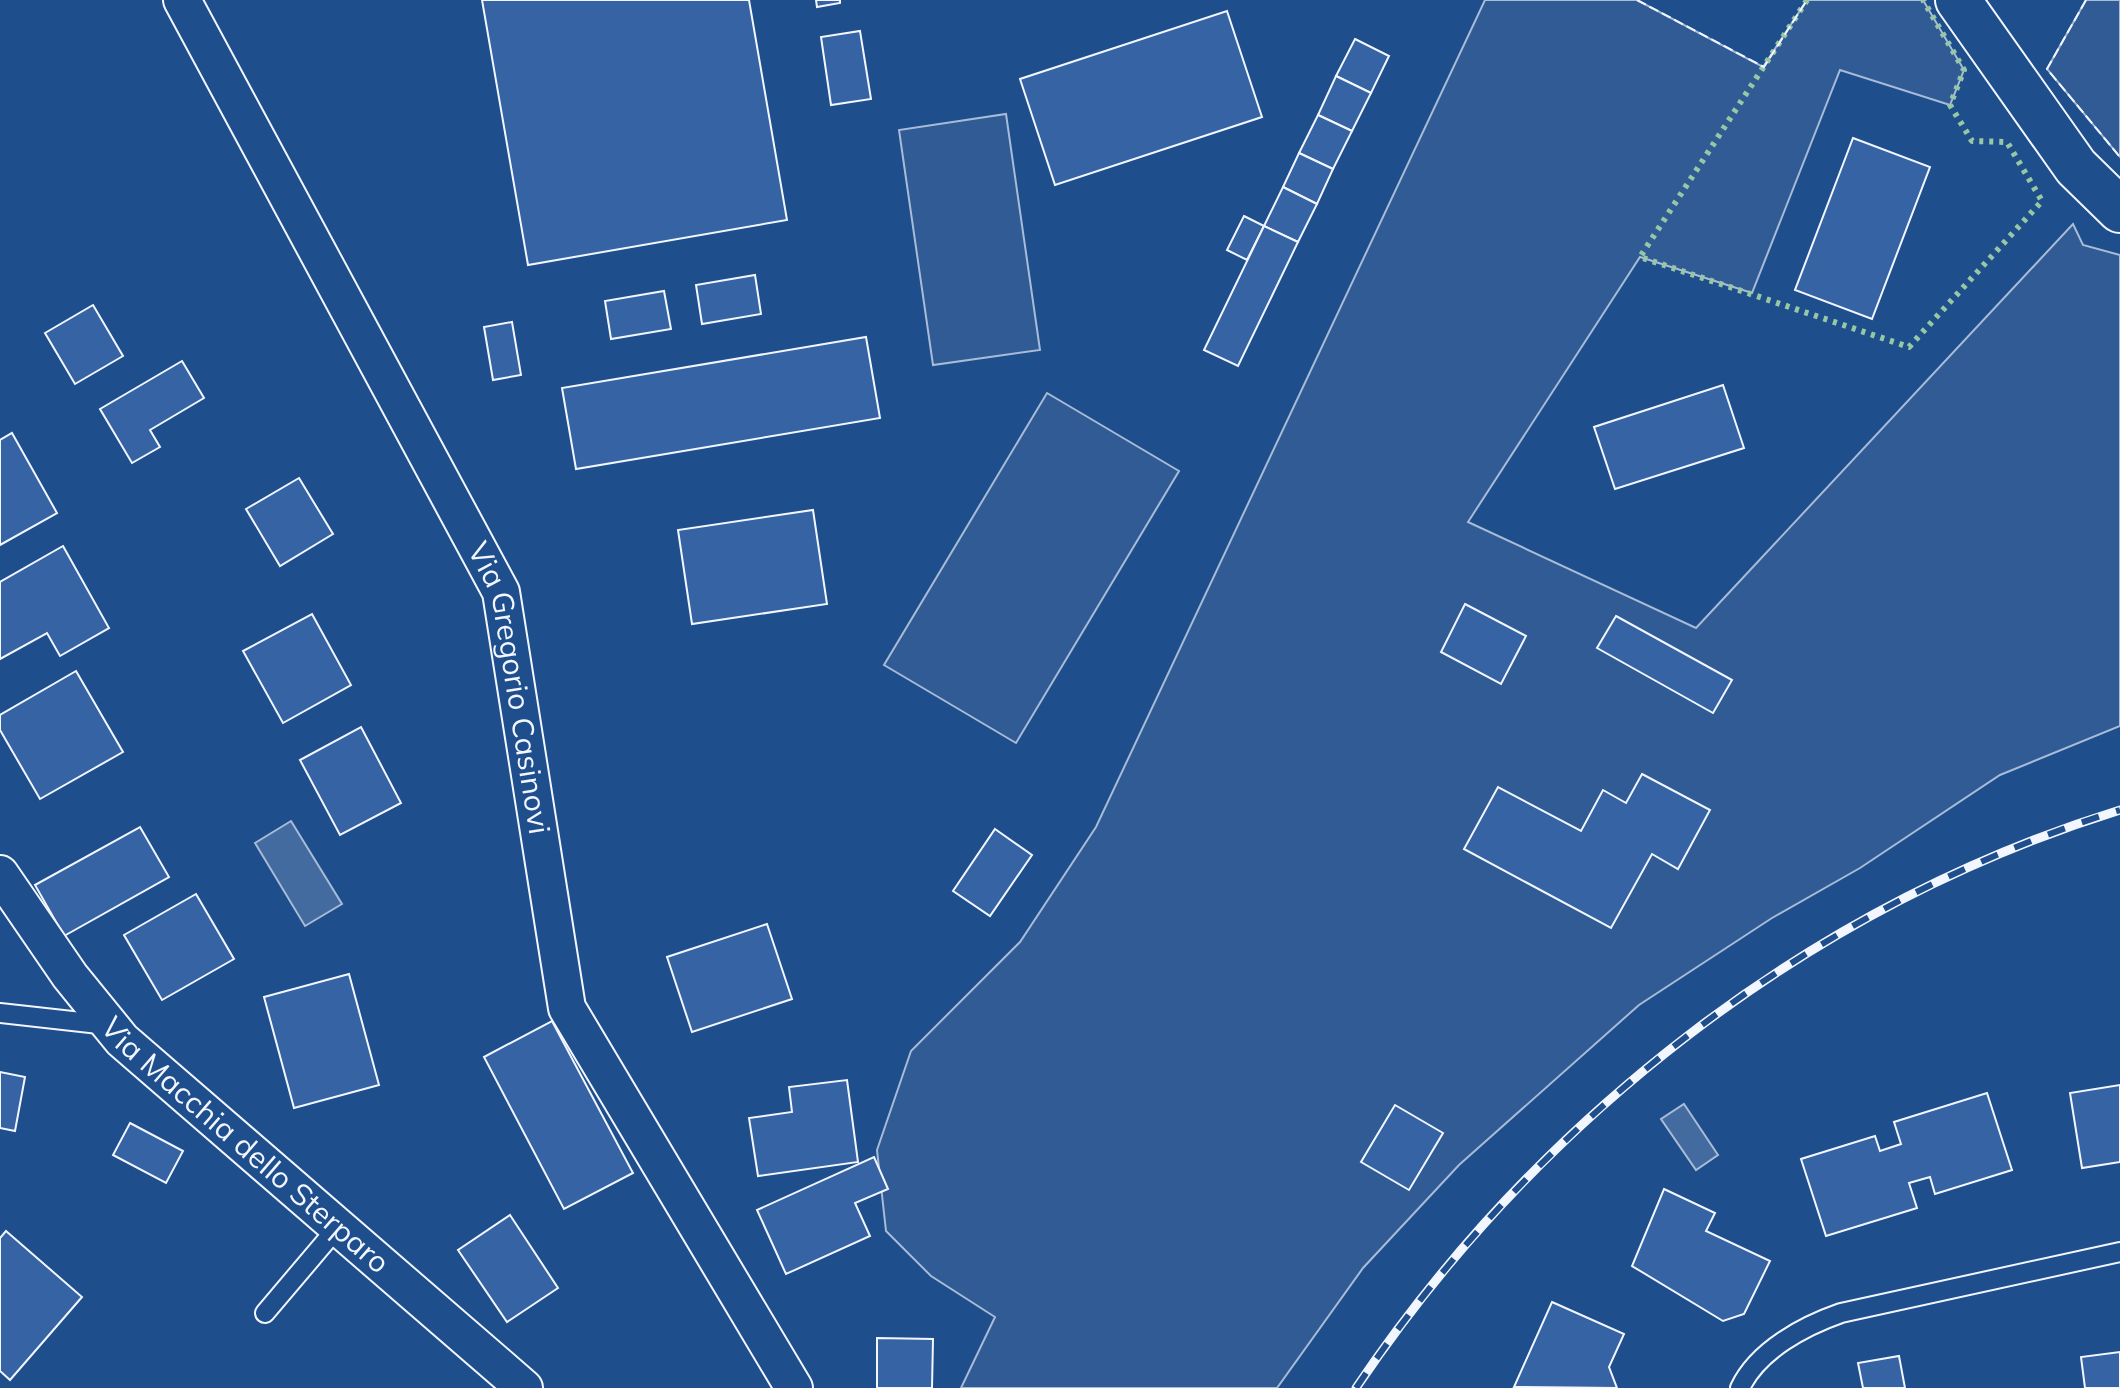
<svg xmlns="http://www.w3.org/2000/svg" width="2120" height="1388" font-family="Mulish,sans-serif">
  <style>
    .built { fill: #305b95; stroke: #a8bbd7; stroke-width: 2 }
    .water { fill: #446ba0; stroke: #a8bbd7; stroke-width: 2 }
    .building { fill: #3563a3; stroke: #f2f6ff; stroke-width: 2 }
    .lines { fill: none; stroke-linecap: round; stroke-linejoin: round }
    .service-casing { stroke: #f2f6ff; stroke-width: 22 }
    .minor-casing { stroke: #f2f6ff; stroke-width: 40 }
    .tertiary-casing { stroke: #f2f6ff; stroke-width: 48 }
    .service { stroke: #1f4e8c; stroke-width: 18 }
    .minor { stroke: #1f4e8c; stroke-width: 36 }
    .tertiary { stroke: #1f4e8c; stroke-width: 44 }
    .rail-casing { stroke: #f2f6ff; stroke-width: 9 }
    .rail { stroke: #1f4e8c; stroke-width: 6; stroke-dasharray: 18; stroke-linecap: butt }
    .hedge { stroke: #97c8a6; stroke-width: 6; stroke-dasharray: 4 6; stroke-linecap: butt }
    .fence { stroke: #f2f6ff; stroke-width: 2; stroke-dasharray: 10 4; stroke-linecap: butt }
    .labels { text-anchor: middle; stroke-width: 6; stroke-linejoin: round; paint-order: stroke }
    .street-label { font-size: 30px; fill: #f2f6ff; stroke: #1f4e8c }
  </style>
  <rect width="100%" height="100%" fill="#1f4e8c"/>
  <g class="built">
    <path d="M1485 0H1637L1763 67 1807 0H1923L1964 70 1950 105 1840 70 1752 293 1640 257 1468 522 1696 628 2073 224 2083 245 2120 255V726L2000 775 1860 868 1772 918 1639 1005 1459 1165 1363 1268 1277 1388H961L995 1317 931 1276 886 1231 877 1150 911 1051 1020 942 1096 827Z"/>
    <path d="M2086 0H2120V157L2047 69Z"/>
    <path d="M1006 114 1040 350 933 365 899 130Z"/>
    <path d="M1047 393 1179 471 1016 743 884 665Z"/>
  </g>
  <g class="water">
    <path d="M291 821 342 904 305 926 255 843Z"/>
    <path d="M1684 1104 1718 1155 1696 1170 1661 1119Z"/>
  </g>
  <g class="building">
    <path d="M482 0H749L787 220 528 265Z"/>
    <path d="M816 0H840V3L817 7Z"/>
    <path d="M1227 11 1262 117 1055 185 1020 79Z"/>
    <path d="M860 31 871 99 831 105 821 37Z"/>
    <path d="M1355 39 1389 56 1371 93 1336 76Z"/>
    <path d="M1336 76 1371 93 1352 131 1318 115Z"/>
    <path d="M1318 115 1352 131 1333 169 1299 153Z"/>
    <path d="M1853 138 1930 167 1872 319 1795 290Z"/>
    <path d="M1299 153 1333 169 1317 204 1283 187Z"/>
    <path d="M1283 187 1317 204 1298 242 1264 226Z"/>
    <path d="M1244 216 1264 226 1247 260 1227 250Z"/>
    <path d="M1264 226 1298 242 1238 366 1204 350Z"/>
    <path d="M755 275 761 314 702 324 696 285Z"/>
    <path d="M664 291 671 329 611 339 605 301Z"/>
    <path d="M93 305 123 356 75 384 45 333Z"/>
    <path d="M512 322 521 375 493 380 484 327Z"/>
    <path d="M866 337 880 418 576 469 562 388Z"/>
    <path d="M182 361 204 398 150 430 160 447 132 463 100 409Z"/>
    <path d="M1723 385 1744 448 1615 489 1594 427Z"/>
    <path d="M12 433 57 513 0 545V440Z"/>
    <path d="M299 478 333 534 280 566 246 509Z"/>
    <path d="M813 510 827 604 692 624 678 530Z"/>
    <path d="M63 546 109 628 60 656 47 633 0 659V582Z"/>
    <path d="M1465 604 1526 636 1501 684 1441 652Z"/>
    <path d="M312 614 351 685 283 723 243 651Z"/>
    <path d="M1616 616 1732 680 1713 713 1597 648Z"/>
    <path d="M76 671 123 752 40 799 0 730V715Z"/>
    <path d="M361 727 401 803 340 835 300 760Z"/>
    <path d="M1642 774 1710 810 1678 869 1652 854 1611 928 1464 849 1498 787 1581 831 1603 790 1626 803Z"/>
    <path d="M140 827 169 877 64 936 35 885Z"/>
    <path d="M995 829 1032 855 990 916 953 891Z"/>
    <path d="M196 894 234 959 162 1000 124 935Z"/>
    <path d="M767 924 792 999 692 1032 667 957Z"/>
    <path d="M349 974 379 1085 294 1108 264 997Z"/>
    <path d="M552 1021 633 1173 564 1209 484 1057Z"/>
    <path d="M0 1072 25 1077 15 1131 0 1128Z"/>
    <path d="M847 1080 858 1162 758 1176 749 1118 792 1112 789 1087Z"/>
    <path d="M2120 1085V1162L2082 1168 2070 1093Z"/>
    <path d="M1987 1093 2012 1170 1935 1194 1930 1177 1909 1183 1917 1208 1826 1236 1801 1159 1875 1136 1880 1151 1901 1144 1894 1122Z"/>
    <path d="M1395 1105 1443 1133 1409 1190 1361 1162Z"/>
    <path d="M130 1123 183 1151 166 1183 113 1155Z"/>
    <path d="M874 1157 888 1189 855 1203 870 1236 786 1274 757 1210Z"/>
    <path d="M1664 1189 1715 1213 1706 1231 1770 1261 1744 1314 1723 1321 1632 1266Z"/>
    <path d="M510 1215 558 1288 507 1322 458 1250Z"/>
    <path d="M6 1231 82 1297 10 1380 0 1371V1238Z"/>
    <path d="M1552 1302 1624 1334 1609 1367 1617 1388 1514 1387Z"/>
    <path d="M877 1338 933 1339 932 1388H877Z"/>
    <path d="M2120 1352V1388H2085L2081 1357Z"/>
    <path d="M1899 1356 1905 1388H1863L1858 1363Z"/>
  </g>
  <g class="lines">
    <g class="service-casing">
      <g id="service">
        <path d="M0 1013 108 1025"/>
        <path d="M265 1313 337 1228"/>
        <path d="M1740 1388C1758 1350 1804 1326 1841 1313L2120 1252"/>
      </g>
    </g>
    <g class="minor-casing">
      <g id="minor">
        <path id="s1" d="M182 0 501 592 567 1008 794 1388"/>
        <path id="s2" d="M0 874 70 976 122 1040 524 1388"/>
      </g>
    </g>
    <g class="tertiary-casing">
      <path id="tertiary" d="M1958 0 2076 167 2120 210"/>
    </g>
    <use href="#service" class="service"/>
    <use href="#minor" class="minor"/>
    <use href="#tertiary" class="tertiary"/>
    <g class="rail-casing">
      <path id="rail" d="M1356 1388C1537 1120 1809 906 2120 810"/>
    </g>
    <use href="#rail" class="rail"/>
    <path class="hedge" d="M1807 0 1640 257 1909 347 2042 201 2007 142 1972 141 1950 105 1964 70 1923 0"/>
    <g class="fence">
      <path d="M1637 0 1764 67 1807 0"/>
      <path d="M2086 0 2047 69 2120 157"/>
    </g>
  </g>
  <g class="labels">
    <g class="street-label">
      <text dy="10" stroke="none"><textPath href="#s1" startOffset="768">Via Gregorio Casinovi</textPath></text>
      <text dy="10" stroke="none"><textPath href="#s2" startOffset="368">Via Macchia dello Sterparo</textPath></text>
    </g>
  </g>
</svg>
